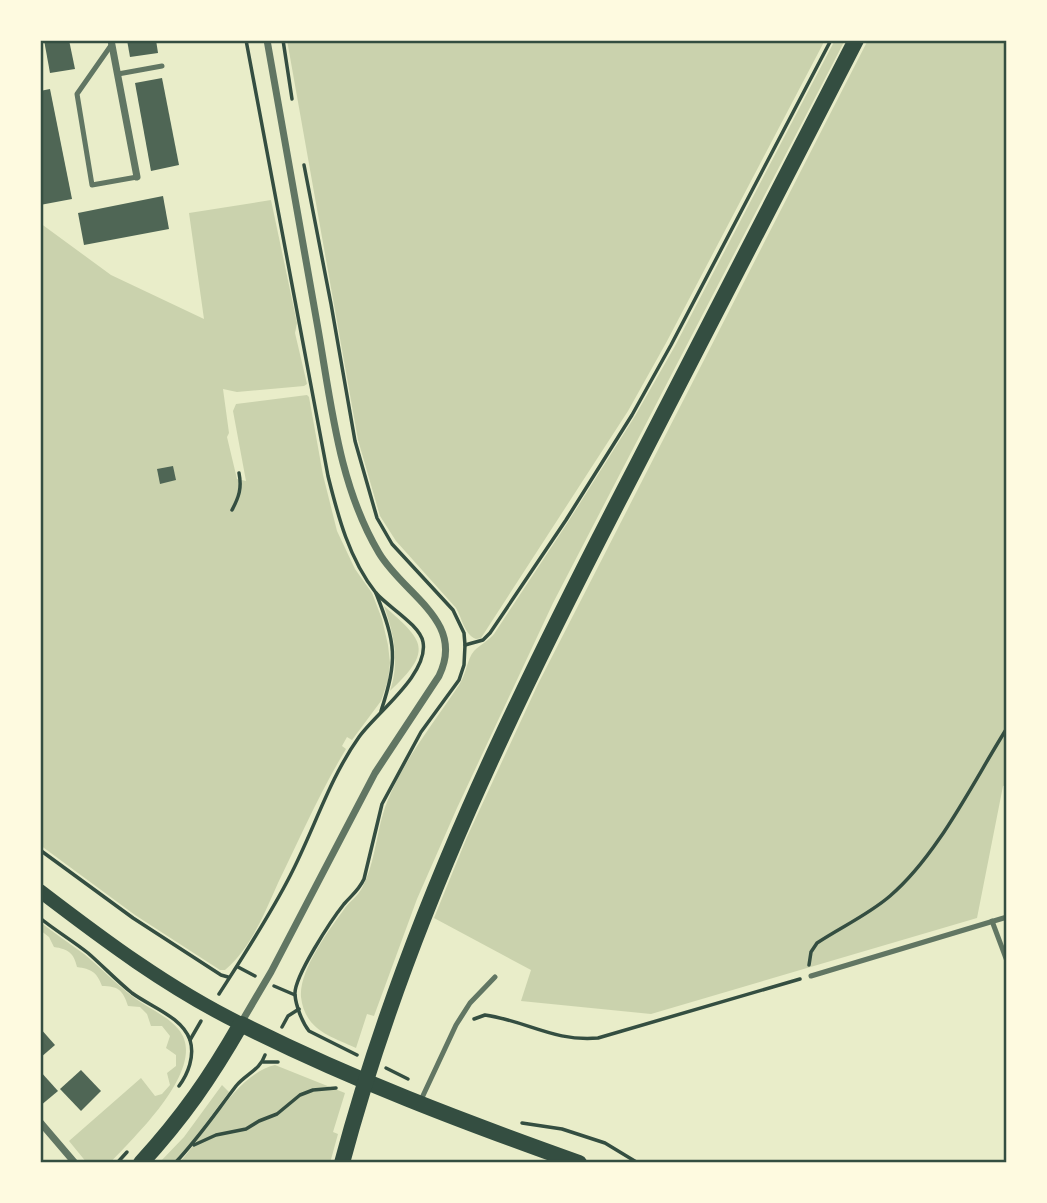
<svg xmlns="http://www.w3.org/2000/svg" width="1047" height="1203" font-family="'PT Sans',sans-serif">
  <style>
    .green { fill: #cad2ad }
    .building { fill: #4f6655 }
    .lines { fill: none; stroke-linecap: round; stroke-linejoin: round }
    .path { stroke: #344e41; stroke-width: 3.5 }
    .service { stroke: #617663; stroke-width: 5 }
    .minor { stroke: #617663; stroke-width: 7 }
    .secondary { stroke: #344e41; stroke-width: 14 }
    .primary { stroke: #344e41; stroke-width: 16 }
    .neatline { fill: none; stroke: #344e41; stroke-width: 2.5 }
  </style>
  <rect width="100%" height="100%" fill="#e9edc9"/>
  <g class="green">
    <path d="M287 40H825L666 343 628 411 481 638 476 639C464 634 462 618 456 608L396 541 380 516 358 440Z"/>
    <path d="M835 40H845L553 603 457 808 417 899 374 1016 367 1014 356 1048C330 1036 305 1030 301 997 299 970 329 930 345 908 350 901 358 896 362 888 376 862 376 830 387 802 404 759 434 723 459 685 466 675 467 659 474 651 480 645 488 641 494 634L568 522 635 416 675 346Z"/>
    <path d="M868 40H1007V785L1003 786 977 918 651 1014 521 1001 531 970 434 918 467 837 538 684Z"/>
    <path d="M271 200 297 323 295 333 307 384 304 386 237 392 223 389 229 433 227 437 237 479 246 481 233 411 236 404 307 395 309 397 323 475 337 531 355 569 372 593 382 619 388 645 390 663 388 680 381 701 352 740 347 737 342 746 346 749C320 792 300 838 278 883 264 914 251 948 225 970H220L135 915 40 845V223L111 275 204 319 189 213Z"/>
    <path d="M384 606C424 641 434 650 390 691 400 662 394 634 384 606Z"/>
    <path d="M40 922C54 933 69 943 84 954 100 967 115 983 132 996 147 1008 167 1015 179 1030 209 1067 134 1137 110 1163H87L69 1141 141 1078 155 1096 162 1094 170 1085 167 1073 176 1066V1055L166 1048 170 1036 162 1026H151L147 1014 140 1007 128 1006C123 990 118 986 102 986 97 972 91 969 77 967 74 953 68 949 54 947L49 937 40 930Z"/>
    <path d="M275 1065 345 1093 333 1132 338 1134 330 1163H179C206 1134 236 1074 275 1065Z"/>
    <path d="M222 1085 229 1092 190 1144 173 1163H159L184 1137Z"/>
  </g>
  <g class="building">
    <path d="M44 40H69L75 69 50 73Z"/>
    <path d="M127 40H156L158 53 130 57Z"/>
    <path d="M162 78 179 165 151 171 135 83Z"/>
    <path d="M50 89 72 199 40 205V91Z"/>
    <path d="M163 196 169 229 84 245 78 213Z"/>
    <path d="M173 466 176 480 160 484 157 469Z"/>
    <path d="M40 1028 55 1045 40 1058Z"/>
    <path d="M81 1070 101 1091 81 1111 60 1089Z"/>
    <path d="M40 1071 58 1091 40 1106Z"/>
  </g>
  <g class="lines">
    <g class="path">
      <path d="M283 40 292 99"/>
      <path d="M304 165 331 304 355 441 377 518 392 544 453 610 464 633 465 645 464 665 459 680 421 732 382 804 364 879C359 890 352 895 344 904 332 919 293 978 295 995 296 1006 302 1022 309 1031L357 1055"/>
      <path d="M232 510C239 497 242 488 239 473"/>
      <path d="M376 593C396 644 398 659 381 711"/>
      <path d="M465 645 483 640 490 633 566 520 632 415 671 345 831 40"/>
      <path d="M40 850 133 918 221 975 228 977"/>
      <path d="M40 918C56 931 73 941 88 953 103 966 117 981 132 993 151 1007 182 1017 190 1040 195 1056 188 1074 179 1086"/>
      <path d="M809 965 811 952 817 943C841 927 868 915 890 896 938 855 973 782 1007 728"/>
      <path d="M238 967 255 976"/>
      <path d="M274 986 295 995"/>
      <path d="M219 994C244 955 269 917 290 876 314 830 329 779 359 737 376 713 429 674 423 642 420 625 388 607 376 593 349 559 338 516 328 476L246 40"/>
      <path d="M474 1019 485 1015C527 1021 554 1042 598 1038L800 979"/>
      <path d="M282 1027 288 1016 299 1009"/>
      <path d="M190 1040 201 1021"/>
      <path d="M263 1062H278"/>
      <path d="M386 1068 408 1079"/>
      <path d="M522 1123 562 1129 605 1143 638 1163"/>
      <path d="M194 1145 216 1135 246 1129 259 1121 277 1114 300 1095 313 1090 336 1088"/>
      <path d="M117 1163 127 1152"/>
      <path d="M175 1163C198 1139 216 1112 236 1086 246 1074 260 1070 265 1055"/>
    </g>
    <g class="service">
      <path d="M112 44 77 94 92 185 137 177"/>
      <path d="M118 74 162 66"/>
      <path d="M992 921 1007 961"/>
      <path d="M811 976 1007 917"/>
      <path d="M420 1102 456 1025 470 1003 495 977"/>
    </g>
    <g class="minor">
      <path d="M111 40 137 177"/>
      <path d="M241 1023 271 972 375 773 439 676C466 621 404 595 379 553 338 484 331 401 317 323 301 229 284 135 267 40"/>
      <path d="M40 1122 75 1163"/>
    </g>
    <path class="secondary" d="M40 891C104 940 168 988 241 1024"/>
    <g class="primary">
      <path d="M141 1163C183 1117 210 1078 241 1024 350 1079 464 1122 579 1163"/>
      <path d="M342 1163C407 919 518 694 634 471 708 328 782 184 856 40"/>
    </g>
  </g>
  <rect width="1047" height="1203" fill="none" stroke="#fefae0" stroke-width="84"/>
  <rect x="42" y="42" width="963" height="1119" class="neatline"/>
</svg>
